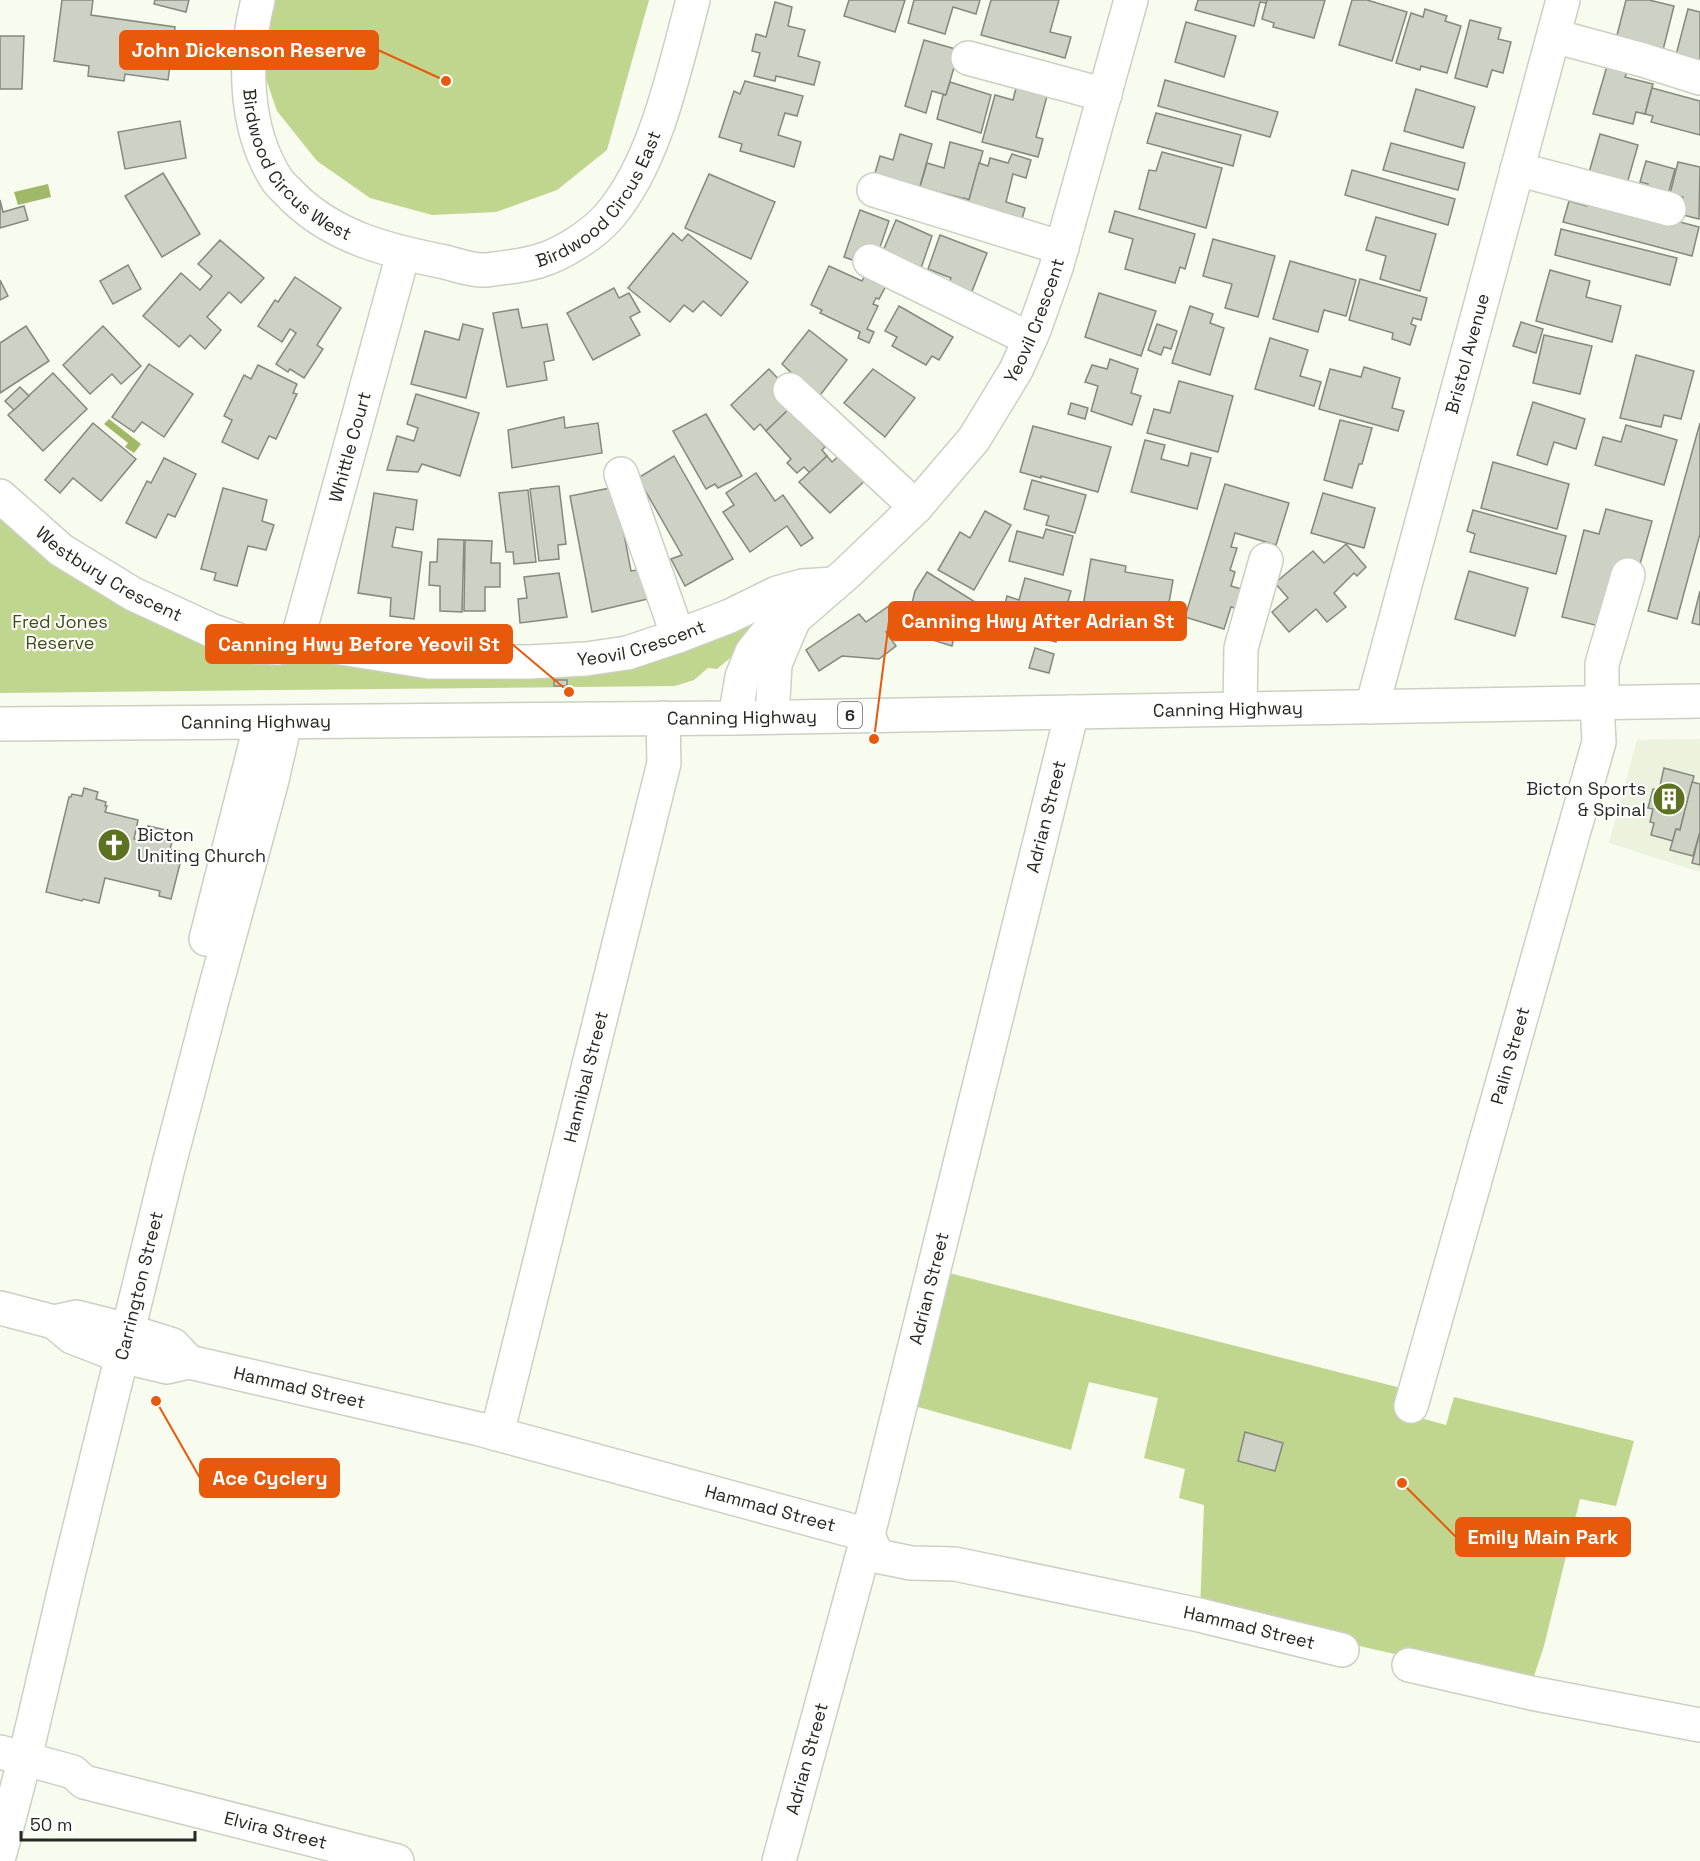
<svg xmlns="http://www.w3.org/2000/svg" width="1700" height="1861" font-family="'Space Grotesk',sans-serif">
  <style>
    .built { fill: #ebf2dd }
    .green { fill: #c0d68e }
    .water { fill: #a0b867 }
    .building { fill: #cdd2c5; stroke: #85897d; stroke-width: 1.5 }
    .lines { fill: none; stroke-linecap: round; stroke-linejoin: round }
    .minor-casing { stroke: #cbd0c2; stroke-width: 36 }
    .major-casing { stroke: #cbd0c2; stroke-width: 36 }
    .highway-casing { stroke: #cbd0c2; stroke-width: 36 }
    .minor { stroke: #fff; stroke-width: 33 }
    .major { stroke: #fff; stroke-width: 33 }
    .highway { stroke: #fff; stroke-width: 33 }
    .labels { text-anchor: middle; stroke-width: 4.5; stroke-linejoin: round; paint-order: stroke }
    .shield { fill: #fff; stroke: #686865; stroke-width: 1.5 }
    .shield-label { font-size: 16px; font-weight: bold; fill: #272823 }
    .street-label { font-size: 18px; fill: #272823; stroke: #fff }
    .park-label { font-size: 18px; fill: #3f4e13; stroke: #fff }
    .poi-label { font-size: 18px; fill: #272823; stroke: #fff; text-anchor: end }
    .leader { fill: none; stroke: #e8590c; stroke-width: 2 }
    .callout-dot { fill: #e8590c; stroke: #fff; stroke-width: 2 }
    .callout { fill: #e8590c; stroke: #e8590c; stroke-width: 2 }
    .callout-label { font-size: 20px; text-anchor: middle; font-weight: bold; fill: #fff }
  </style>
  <rect width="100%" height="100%" fill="#f7fcee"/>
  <path class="built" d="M1700 739V872L1609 843 1637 740Z"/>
  <g class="green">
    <path d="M269 0H649L607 150 557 190 496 212 432 215 370 198 317 161 277 111 256 50Z"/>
    <path d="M0 512 281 662 302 661 320 658 500 671 743 616 772 623 717 669 708 668 694 680 675 686 0 693Z"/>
    <path d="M945 1272 1405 1389 1399 1412 1446 1425 1454 1397 1634 1441 1616 1506 1580 1499 1544 1646 1531 1685 1200 1610 1204 1505 1179 1498 1185 1469 1144 1458 1158 1398 1089 1382 1071 1450 911 1405Z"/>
  </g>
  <g class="water">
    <path d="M48 184 51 197 18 205 14 192Z"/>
    <path d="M109 419 141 444 134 453 125 447 128 443 104 424Z"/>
  </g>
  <g class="building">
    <path d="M62 0H93L91 15 175 27 168 80 125 74 124 81 88 76 89 66 54 61Z"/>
    <path d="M155 0H189L186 12 154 4Z"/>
    <path d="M849 0H905L895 32 844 16Z"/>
    <path d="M914 0H980L976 14 953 7 945 34 908 23Z"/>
    <path d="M991 0H1059L1050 32 1071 37 1065 58 981 35Z"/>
    <path d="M1198 0H1267L1266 3 1260 2 1254 26 1195 10Z"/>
    <path d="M1267 0H1325L1314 38 1273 27 1274 23 1262 19Z"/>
    <path d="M1352 0H1367L1407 12 1392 61 1339 45Z"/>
    <path d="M1626 0H1649L1674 6 1663 50 1616 39Z"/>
    <path d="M775 2 792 7 788 26 805 30 798 56 820 62 814 85 776 76 775 81 754 76 760 53 752 51 756 34 766 37Z"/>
    <path d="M1425 9 1447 16 1445 21 1461 26 1447 73 1421 66 1420 70 1396 63 1411 13 1423 17Z"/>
    <path d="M1688 9 1700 12V62L1676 55Z"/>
    <path d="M1470 20 1501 28 1498 39 1511 42 1503 73 1492 70 1487 87 1455 78Z"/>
    <path d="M1186 22 1236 36 1224 77 1175 62Z"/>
    <path d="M0 36H24L22 89H0Z"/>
    <path d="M924 40 959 50 946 95 932 91 926 113 905 106Z"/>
    <path d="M1607 66 1627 72 1625 77 1653 84 1645 114 1636 112 1633 124 1593 114Z"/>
    <path d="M1165 80 1278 112 1270 137 1158 106Z"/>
    <path d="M745 81 803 96 797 116 785 113 778 135 801 142 794 167 740 151 742 144 719 137 734 91 740 94Z"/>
    <path d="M950 82 991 95 981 133 937 119 943 95H946Z"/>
    <path d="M1016 88 1047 96 1036 137 1043 139 1038 157 982 142 995 95 1013 100Z"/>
    <path d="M1652 88 1700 101V135L1651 122 1653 116 1645 114Z"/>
    <path d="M1416 89 1475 107 1463 148 1404 131Z"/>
    <path d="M1156 113 1241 135 1233 166 1147 143Z"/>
    <path d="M180 121 186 158 125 169 118 132Z"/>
    <path d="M900 134 932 144 918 193 873 180 880 156 893 160Z"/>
    <path d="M1600 134 1638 145 1626 187 1588 176Z"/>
    <path d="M950 142 983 151 969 200 920 187 927 163 944 168Z"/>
    <path d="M1391 143 1465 163 1458 190 1383 170Z"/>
    <path d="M1162 152 1222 168 1206 228 1139 209 1149 170 1156 171Z"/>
    <path d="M1012 154 1031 160 1026 178 1013 174 1006 202 1025 208 1021 223 960 210 964 198 969 200 979 163 988 166 990 158 1008 163Z"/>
    <path d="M1646 161 1675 169 1666 202 1645 197 1648 184 1640 182Z"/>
    <path d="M1678 162 1700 167 1699 219 1679 214 1683 197 1670 194Z"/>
    <path d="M1352 170 1455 199 1448 225 1345 195Z"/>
    <path d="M163 173 200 234 162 257 125 196Z"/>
    <path d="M709 174 775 202 751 259 685 228Z"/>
    <path d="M1590 198 1699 227 1692 256 1563 222 1569 201 1587 206Z"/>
    <path d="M0 200 3 212 24 206 28 220 0 228Z"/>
    <path d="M860 210 889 221 877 256 869 266 844 257Z"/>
    <path d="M1115 211 1195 234 1185 269 1180 267 1175 283 1125 269 1133 239 1109 232Z"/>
    <path d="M1376 217 1436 234 1420 291 1380 279 1386 256 1366 250Z"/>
    <path d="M896 220 932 236 919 274 883 251Z"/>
    <path d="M1561 229 1677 258 1670 285 1555 255Z"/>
    <path d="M673 233 682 241 688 234 748 282 721 316 703 301 693 312 684 305 670 322 628 288Z"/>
    <path d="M940 235 987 253 971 294 948 285 951 278 928 269Z"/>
    <path d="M1213 239 1275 256 1258 317 1225 308 1232 284 1203 276Z"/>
    <path d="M220 240 264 278 241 303 229 292 207 317 221 330 205 349 190 335 179 347 143 316 181 273 200 290 212 276 198 264Z"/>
    <path d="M1290 261 1356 280 1346 316 1324 310 1318 332 1273 319Z"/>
    <path d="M128 265 141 289 113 304 100 281Z"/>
    <path d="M829 266 862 281 868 268 890 278 879 299 876 298 873 304 878 306 867 329 874 332 869 343 858 338 860 332 820 313 822 310 811 305Z"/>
    <path d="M1550 270 1590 281 1586 297 1621 306 1612 342 1536 321Z"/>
    <path d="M295 277 341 308 317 345 323 349 304 378 290 369 288 372 276 364 296 333 290 329 282 342 258 326 275 300 278 302Z"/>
    <path d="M1360 279 1427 298 1421 320 1413 318 1411 324 1416 326 1410 345 1392 339 1393 333 1349 320Z"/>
    <path d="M0 280 8 296 0 300Z"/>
    <path d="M614 288 619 298 629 293 640 312 630 317 640 335 593 360 567 313Z"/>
    <path d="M1099 293 1156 311 1141 356 1085 337Z"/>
    <path d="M899 306 953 337 939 360 932 356 926 365 892 346 897 337 885 331Z"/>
    <path d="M1190 306 1213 314 1210 323 1224 328 1210 375 1172 363Z"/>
    <path d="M518 309 522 328 547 324 554 360 544 362 547 380 507 387 493 313Z"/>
    <path d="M1521 322 1543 329 1536 353 1513 346Z"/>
    <path d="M463 324 483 329 466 398 411 384 425 331 459 340Z"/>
    <path d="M1157 324 1177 331 1171 349 1164 347 1161 355 1148 350Z"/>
    <path d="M26 326 49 361 0 393V343Z"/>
    <path d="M103 326 141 366 121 384 112 374 90 394 63 365Z"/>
    <path d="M809 330 847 360 818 398 782 364Z"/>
    <path d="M1544 335 1592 346 1580 394 1533 383Z"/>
    <path d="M1270 338 1308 350 1300 376 1321 382 1314 406 1255 389Z"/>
    <path d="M1636 355 1694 371 1681 419 1664 415 1661 427 1620 418Z"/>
    <path d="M1110 359 1138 369 1131 393 1141 396 1132 425 1091 411 1098 386 1085 382 1092 365 1107 369Z"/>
    <path d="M149 364 193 394 164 437 142 422 134 432 112 417Z"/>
    <path d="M258 365 297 384 293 393 297 394 276 439 269 436 258 459 222 442 232 420 224 416 244 375 251 379Z"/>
    <path d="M1364 367 1400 378 1392 408 1404 411 1398 431 1319 409 1330 369 1361 377Z"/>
    <path d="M769 369 786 387 790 408 766 431 760 424 754 430 731 405Z"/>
    <path d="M873 369 915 398 885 437 844 403Z"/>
    <path d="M53 373 87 409 43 451 8 415Z"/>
    <path d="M1179 381 1233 396 1218 452 1147 433 1154 409 1170 413Z"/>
    <path d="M20 387 29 396 14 410 5 401Z"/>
    <path d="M416 394 479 413 460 476 422 464 418 472 387 470 397 436 414 441 418 428 407 424Z"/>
    <path d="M1533 402 1585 419 1576 449 1554 442 1547 465 1517 455Z"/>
    <path d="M1071 403 1088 408 1085 419 1068 414Z"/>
    <path d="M790 408 825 447 822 450 827 456 810 473 804 467 797 473 787 463 791 459 766 431Z"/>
    <path d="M706 414 742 476 718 488 715 484 706 489 673 431Z"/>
    <path d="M564 417 565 428 598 423 602 453 512 468 508 430Z"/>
    <path d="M1340 420 1372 428 1362 464H1359L1352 488 1324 480Z"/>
    <path d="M93 423 136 459 101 501 73 478 60 493 45 480Z"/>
    <path d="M1700 423V534L1677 619 1648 611Z"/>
    <path d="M1626 425 1677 440 1664 485 1595 465 1603 437 1621 442Z"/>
    <path d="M1033 426 1111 447 1098 492 1041 476V478L1020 472Z"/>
    <path d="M1145 440 1165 445 1161 459 1188 466 1191 453 1211 458 1197 509 1131 492Z"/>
    <path d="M841 454 870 476 830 513 799 482 827 456 832 462Z"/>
    <path d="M674 456 733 559 685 586 671 559 682 555 638 478Z"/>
    <path d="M164 458 196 474 175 517 168 514 156 538 126 523 147 481 151 483Z"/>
    <path d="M1493 462 1569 484 1557 529 1481 508Z"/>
    <path d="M756 473 775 501 783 495 813 538 801 546 787 526 750 552 723 512 734 505 726 493Z"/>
    <path d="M1032 480 1086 495 1075 533 1046 525 1049 516 1024 509Z"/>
    <path d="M1225 484 1289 503 1276 545 1235 533 1231 547 1237 548 1230 570 1235 572 1231 586 1241 589 1235 608 1231 607 1224 629 1185 617Z"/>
    <path d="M559 486 566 544 558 545 559 559 539 561 530 489Z"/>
    <path d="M615 487 631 571 644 569 652 598 592 612 570 496Z"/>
    <path d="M223 488 267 500 262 521 274 525 266 550 248 546 237 586 214 580 216 573 201 569Z"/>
    <path d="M528 490 536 562 514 564 513 552H506L499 493Z"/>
    <path d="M374 493 417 500 413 530 396 527 392 547 422 552 414 619 390 616 391 598 358 593Z"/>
    <path d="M1323 493 1375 508 1364 548 1311 533Z"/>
    <path d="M1606 509 1652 521 1639 568 1603 627 1562 617 1584 530 1599 534Z"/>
    <path d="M1473 510 1566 536 1556 574 1470 552 1475 534 1467 531Z"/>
    <path d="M985 511 1011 525 974 590 938 570 960 532 970 538Z"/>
    <path d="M1046 529 1073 536 1063 575 1009 561 1017 531 1043 538Z"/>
    <path d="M438 539 464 540 462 612 440 611V586L429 585 430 562H437Z"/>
    <path d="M465 540 492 541 491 563H500V587H485V611H464Z"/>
    <path d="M1346 544 1366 567 1357 576 1354 573 1334 593 1346 607 1327 622 1316 609 1289 632 1272 612 1288 598 1275 583 1313 551 1324 563Z"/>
    <path d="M1091 559 1126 566 1125 572 1173 580 1165 625 1141 621 1143 611 1107 605 1105 616 1082 612Z"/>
    <path d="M1469 571 1528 588 1515 636 1455 619Z"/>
    <path d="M927 572 988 610 984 623 966 618 962 633 955 631 952 646 913 634 915 622 908 619 915 591Z"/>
    <path d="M559 573 567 617 520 623 518 599 527 598 524 577Z"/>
    <path d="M1025 578 1071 591 1056 642 999 626 1007 596 1019 600Z"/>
    <path d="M1700 591V625L1692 623Z"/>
    <path d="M893 603 904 617 886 632 896 646 879 659 842 656 819 671 806 650 859 614 866 622Z"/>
    <path d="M1035 648 1054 654 1049 673 1029 668Z"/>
    <rect x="554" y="680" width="13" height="6"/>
    <path d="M1664 768 1694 776 1680 830 1676 829 1673 841 1651 835 1654 823 1650 822 1653 809 1648 808 1653 789 1659 790Z"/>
    <path d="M1692 782 1700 784V832L1693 856 1670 850 1676 829 1680 830Z"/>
    <path d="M84 788 98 792 96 799 106 802 105 806H107L105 812 138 820 134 839 144 841 148 826 166 830 163 840 172 842 170 849 183 852 171 899 159 896 160 891 105 878 99 903 83 899 82 901 46 892 69 797H71L72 794 82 796Z"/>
    <path d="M1700 832V865L1692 863Z"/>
    <path d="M1245 1432 1283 1443 1275 1471 1238 1461Z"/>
  </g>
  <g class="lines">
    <g class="minor-casing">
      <g id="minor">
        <path id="s1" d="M258 0C243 58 244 129 277 180 281 186 288 191 293 197 335 238 389 251 445 262 457 265 472 271 485 270 502 268 523 266 539 261 563 254 594 234 610 215 656 161 675 67 693 0"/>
        <path d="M1554 36 1643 60 1700 78"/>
        <path d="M968 58 1105 95"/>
        <path d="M1517 169 1669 209"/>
        <path d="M874 190 1062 248"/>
        <path d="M870 261 1030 339"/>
        <path d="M790 390 916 507"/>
        <path d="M621 474 678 636"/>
        <path id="s2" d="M0 496 61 550 133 594 213 631 258 647 278 648 297 641"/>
        <path id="s3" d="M297 641 429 662H529L586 659 627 653 678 636 730 616 777 593 802 586 834 584"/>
        <path id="s4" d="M297 641 403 254"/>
        <path d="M1602 703V664L1628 575"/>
        <path id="s5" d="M1372 707 1563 0"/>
        <path d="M1240 709 1241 648 1266 560"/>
        <path d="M772 717 775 664 794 619"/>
        <path id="s6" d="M735 718 742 677 752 652 764 637 772 628 794 619 847 573 916 507 974 439 1016 370 1034 330 1056 268 1131 0"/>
        <path id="s7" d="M0 1308 54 1322 72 1337 121 1356 167 1367 189 1362 479 1429 868 1535 877 1556 911 1563 955 1564 1199 1615 1342 1650"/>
        <path d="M54 1322 76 1317 112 1326 173 1345 189 1362"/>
        <path id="s8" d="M1411 1406 1599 742 1597 703"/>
        <path id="s9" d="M497 1434 664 763 663 718"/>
        <path d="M1409 1665 1531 1693 1700 1725"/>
        <path id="s10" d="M0 1752 73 1772 84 1782 397 1861"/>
        <path id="s11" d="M779 1861 868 1535 1072 712"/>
      </g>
    </g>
    <g class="major-casing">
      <g id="major">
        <path d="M206 939 261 723"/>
        <path id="s12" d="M0 1853 25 1758 69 1571 168 1168 213 996 271 784 285 723"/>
      </g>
    </g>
    <g class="highway-casing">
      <g id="highway">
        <path id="s13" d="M0 724 735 718 1700 701"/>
      </g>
    </g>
    <use href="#minor" class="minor"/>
    <use href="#major" class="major"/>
    <use href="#highway" class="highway"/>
  </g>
  <defs>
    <g id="building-disc" transform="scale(1.725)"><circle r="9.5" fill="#5d7221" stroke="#fff"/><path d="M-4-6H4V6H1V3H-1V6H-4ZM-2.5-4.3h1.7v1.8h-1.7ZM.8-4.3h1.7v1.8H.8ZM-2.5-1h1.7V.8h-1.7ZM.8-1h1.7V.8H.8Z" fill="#fff"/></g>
    <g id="church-disc" transform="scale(1.725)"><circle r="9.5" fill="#5d7221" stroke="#fff"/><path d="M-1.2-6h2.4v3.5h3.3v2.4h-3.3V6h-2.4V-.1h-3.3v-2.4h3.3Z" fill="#fff"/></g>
  </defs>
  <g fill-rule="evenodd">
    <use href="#building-disc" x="1669" y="799"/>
    <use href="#church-disc" x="114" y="845"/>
  </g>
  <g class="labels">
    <rect class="shield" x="838" y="702" width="24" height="26" rx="4.5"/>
    <g class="shield-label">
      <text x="850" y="721">6</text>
    </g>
    <g class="street-label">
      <text dy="6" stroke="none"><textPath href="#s1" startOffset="184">Birdwood Circus West</textPath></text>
      <text dy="6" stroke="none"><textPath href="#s1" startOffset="562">Birdwood Circus East</textPath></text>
      <text dy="6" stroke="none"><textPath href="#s6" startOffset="512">Yeovil Crescent</textPath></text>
      <text dy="6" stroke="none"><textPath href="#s5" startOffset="366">Bristol Avenue</textPath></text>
      <text dy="6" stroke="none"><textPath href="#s4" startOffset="201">Whittle Court</textPath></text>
      <text dy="6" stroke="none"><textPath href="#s2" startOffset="135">Westbury Crescent</textPath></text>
      <text dy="6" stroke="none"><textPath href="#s3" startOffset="348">Yeovil Crescent</textPath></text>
      <text dy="6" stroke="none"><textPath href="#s13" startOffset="1228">Canning Highway</textPath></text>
      <text dy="6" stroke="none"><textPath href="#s13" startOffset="742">Canning Highway</textPath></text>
      <text dy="6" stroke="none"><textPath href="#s13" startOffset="256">Canning Highway</textPath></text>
      <text dy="6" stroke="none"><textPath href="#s11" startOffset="1078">Adrian Street</textPath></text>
      <text dy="6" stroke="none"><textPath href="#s8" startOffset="364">Palin Street</textPath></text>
      <text dy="6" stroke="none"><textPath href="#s9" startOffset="368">Hannibal Street</textPath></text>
      <text dy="6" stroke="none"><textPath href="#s12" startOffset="584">Carrington Street</textPath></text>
      <text dy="6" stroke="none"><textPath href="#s11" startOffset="592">Adrian Street</textPath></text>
      <text dy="6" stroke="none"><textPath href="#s7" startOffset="315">Hammad Street</textPath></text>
      <text dy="6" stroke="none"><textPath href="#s7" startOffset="801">Hammad Street</textPath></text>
      <text dy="6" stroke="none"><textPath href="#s7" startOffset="1305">Hammad Street</textPath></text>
      <text dy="6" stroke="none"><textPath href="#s11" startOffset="106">Adrian Street</textPath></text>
      <text dy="6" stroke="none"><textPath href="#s10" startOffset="288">Elvira Street</textPath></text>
    </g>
    <g class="park-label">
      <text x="60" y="628">Fred Jones<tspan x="60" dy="21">Reserve</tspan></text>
    </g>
    <g class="poi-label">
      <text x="1646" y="795">Bicton Sports<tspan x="1646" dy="21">&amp; Spinal</tspan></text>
      <text x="137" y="841" text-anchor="start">Bicton<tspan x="137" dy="21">Uniting Church</tspan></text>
    </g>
  </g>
  <path class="leader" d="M446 81L378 50M874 739L889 621M569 692L512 644M156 1401L200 1478M1402 1483L1456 1537"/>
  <g class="callout-dot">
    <circle cx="446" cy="81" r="6"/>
    <circle cx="874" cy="739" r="6"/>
    <circle cx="569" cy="692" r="6"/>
    <circle cx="156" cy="1401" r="6"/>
    <circle cx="1402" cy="1483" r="6"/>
  </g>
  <g class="callout">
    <rect x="120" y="31" width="258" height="38" rx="6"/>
    <rect x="889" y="602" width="297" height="38" rx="6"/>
    <rect x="206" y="625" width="306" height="38" rx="6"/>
    <rect x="200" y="1459" width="139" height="38" rx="6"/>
    <rect x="1456" y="1518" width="174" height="38" rx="6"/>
  </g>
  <g class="callout-label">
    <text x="249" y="57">John Dickenson Reserve</text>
    <text x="1038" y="628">Canning Hwy After Adrian St</text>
    <text x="359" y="651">Canning Hwy Before Yeovil St</text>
    <text x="270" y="1485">Ace Cyclery</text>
    <text x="1543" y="1544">Emily Main Park</text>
  </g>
  <path d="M21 1831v9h174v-9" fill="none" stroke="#272823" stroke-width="3"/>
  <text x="30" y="1831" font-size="18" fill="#272823" stroke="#ffffff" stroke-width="4.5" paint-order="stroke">50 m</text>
</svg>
